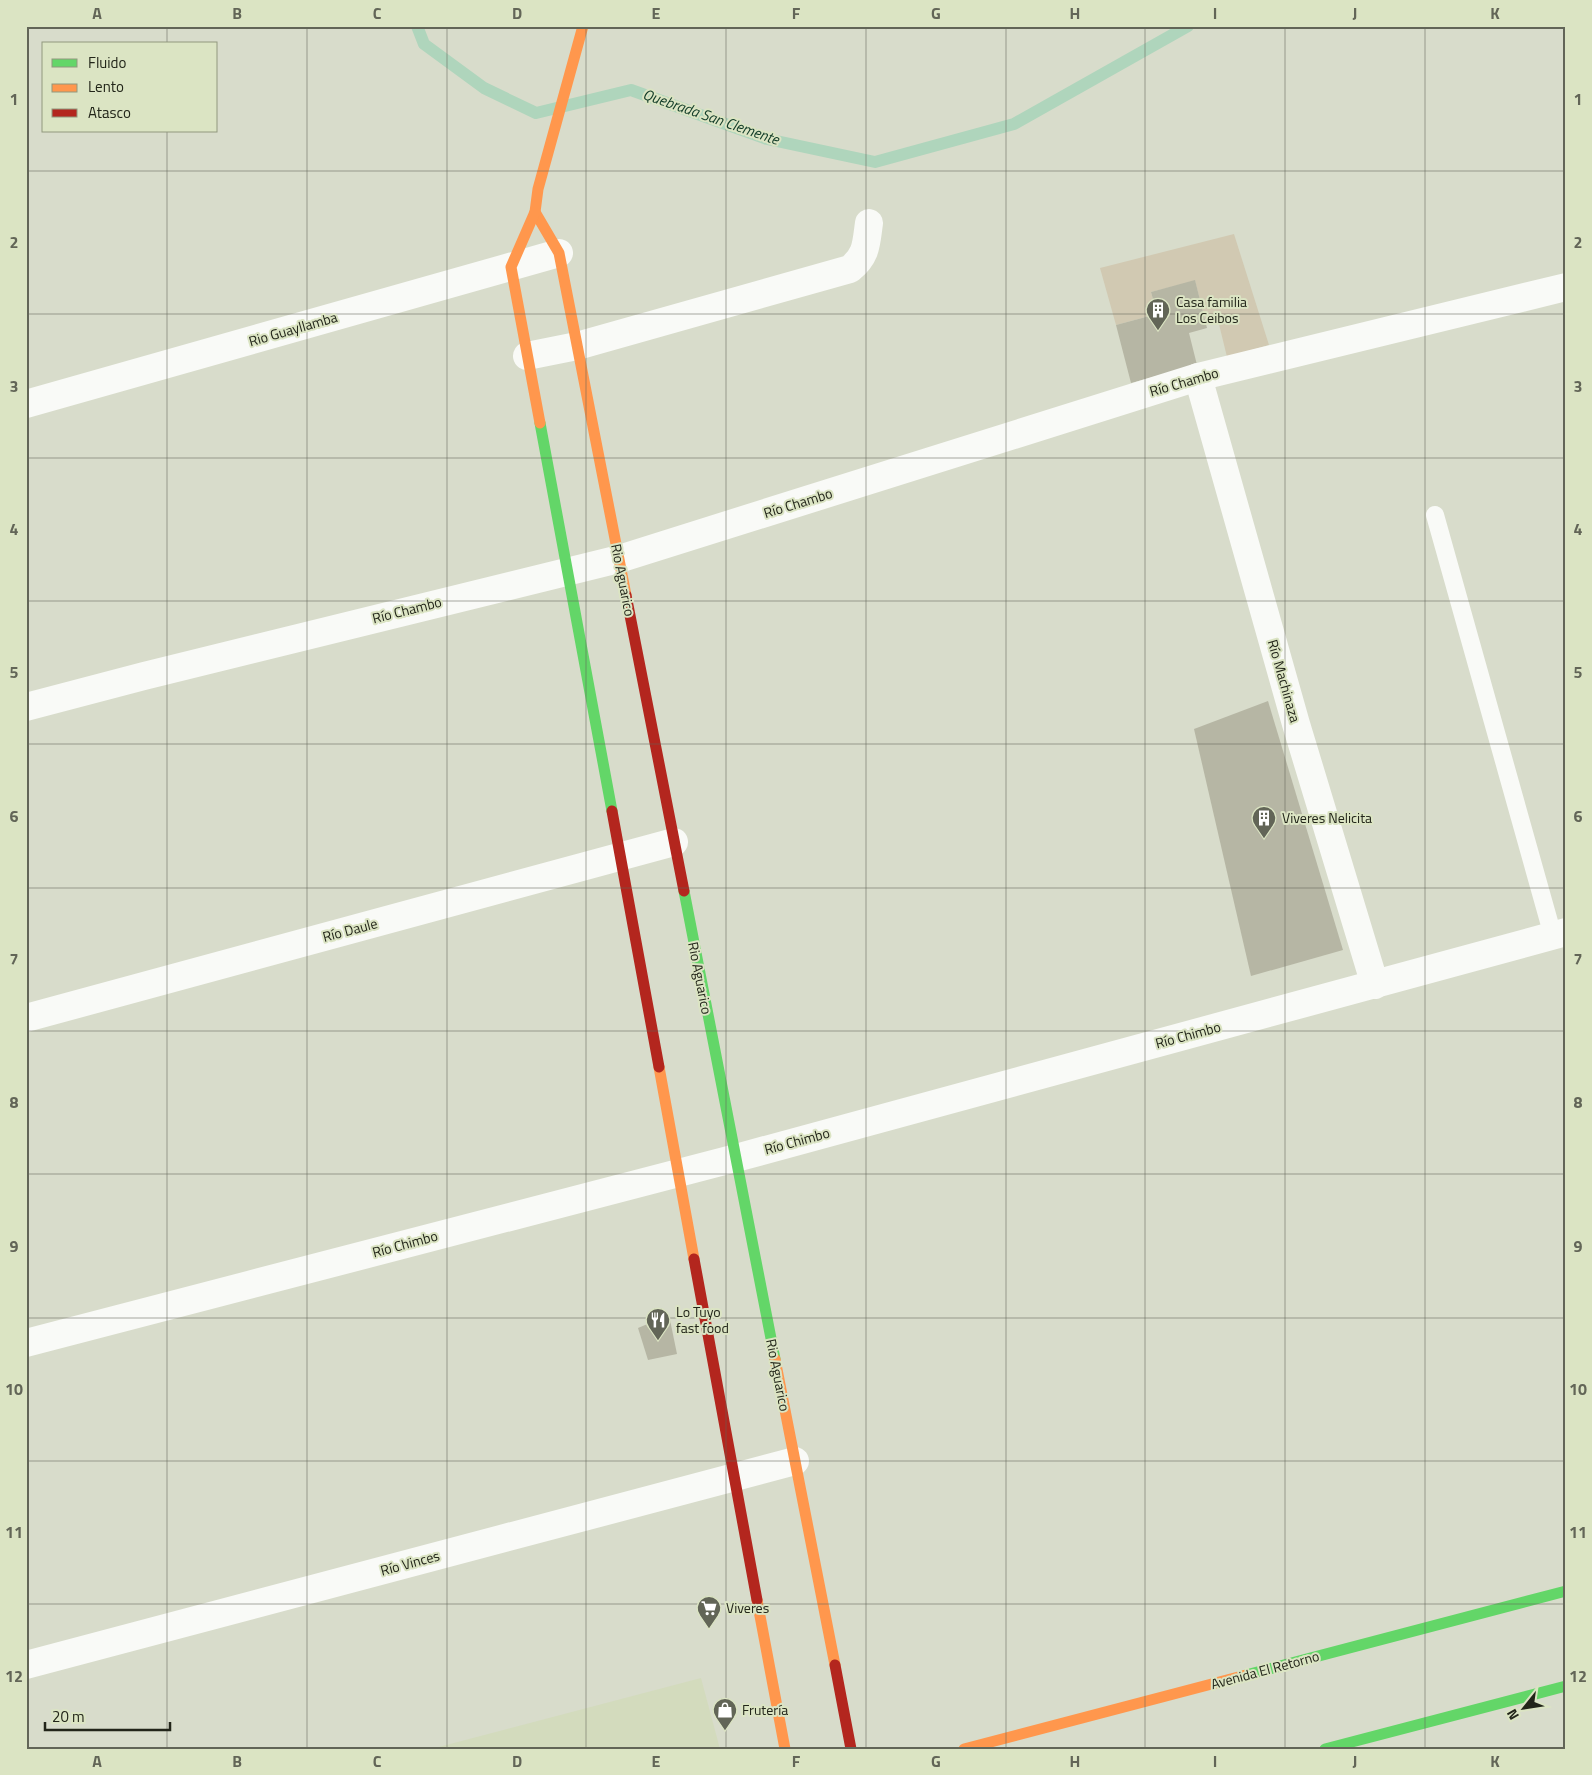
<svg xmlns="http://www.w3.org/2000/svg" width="1592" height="1775" font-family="'Titillium Web',sans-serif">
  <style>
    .built { fill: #d3dbbd }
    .green { fill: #d1c9b2 }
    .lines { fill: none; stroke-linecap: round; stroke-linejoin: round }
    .stream { stroke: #afd5bc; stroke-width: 12 }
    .building { fill: #b6b6a4 }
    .lane { stroke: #f9faf7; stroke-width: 18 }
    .street { stroke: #f9faf7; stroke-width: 28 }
    .fast { stroke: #63d668; stroke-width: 11 }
    .slow { stroke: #ff974d; stroke-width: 11 }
    .jam { stroke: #b3261e; stroke-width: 11 }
    .grid { fill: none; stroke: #626557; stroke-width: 1; stroke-opacity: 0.55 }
    .labels { text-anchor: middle; stroke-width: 4; stroke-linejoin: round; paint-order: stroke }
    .poi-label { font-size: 14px; fill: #222519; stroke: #dbe4c3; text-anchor: start }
    .street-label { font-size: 14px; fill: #222519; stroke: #dbe4c3 }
    .water-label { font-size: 15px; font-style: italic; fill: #0f3a26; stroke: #dbe4c3 }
    .neatline { fill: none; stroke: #626557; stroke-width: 2 }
    .grid-label { font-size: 16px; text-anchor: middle; font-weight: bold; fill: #626557 }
  </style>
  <rect width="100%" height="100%" fill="#d8dccb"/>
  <path class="built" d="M701 1678 720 1749H431Z"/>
  <path class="green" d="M1234 234 1269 345 1227 357 1217 316 1205 319 1195 281 1151 292 1157 314 1116 325 1100 268Z"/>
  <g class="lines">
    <path class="stream" d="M417 26 424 44 484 88 536 113 631 90 767 139 875 162 1014 124 1188 26"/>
  </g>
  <g class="building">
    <path d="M1195 280 1207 328 1189 333 1197 365 1131 383 1116 325 1157 314 1151 292Z"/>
    <path d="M1268 701 1343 950 1251 976 1194 729Z"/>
    <path d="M669 1315 677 1354 648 1360 638 1328Z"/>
  </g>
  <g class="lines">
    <path class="lane" d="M1435 515 1553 936"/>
    <g class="street">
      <path d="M527 356 577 346 850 269C867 255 866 244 869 223"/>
      <path d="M1198 377 1296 724 1375 985"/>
      <path d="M26 404 559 253"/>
      <path d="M26 707 144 676 619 559 1198 377 1566 287"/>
      <path d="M26 1018 674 842"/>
      <path d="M26 1343 736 1158 1566 932"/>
      <path d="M26 1665 795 1461"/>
    </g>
    <g class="fast">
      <path d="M540 423 612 811"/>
      <path d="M684 891 775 1359"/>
      <path d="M1246 1675 1566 1591"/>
      <path d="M1325 1749 1566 1686"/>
    </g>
    <g class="slow">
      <path d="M535 212 559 253 626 595"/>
      <path d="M540 423 511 267 535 212 538 189 583 26"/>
      <path d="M659 1067 694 1259"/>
      <path d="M775 1359 835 1665"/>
      <path d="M757 1600 785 1749"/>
      <path d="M964 1749 1246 1675"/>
    </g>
    <g class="jam">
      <path d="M626 595 684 891"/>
      <path d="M612 811 659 1067"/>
      <path d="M694 1259 757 1600"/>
      <path d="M835 1665 851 1749"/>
    </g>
  </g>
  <path class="grid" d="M167 26V44M307 26V1749M447 26V1749M586 26V1749M726 26V1749M866 26V1749M1006 26V1749M1145 26V1749M1285 26V1749M1425 26V1749M167 131V1749M26 171H1566M26 314H1566M26 458H1566M26 601H1566M26 744H1566M26 888H1566M26 1031H1566M26 1174H1566M26 1318H1566M26 1461H1566M26 1604H1566"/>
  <defs>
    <g id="building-pin" transform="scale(1.25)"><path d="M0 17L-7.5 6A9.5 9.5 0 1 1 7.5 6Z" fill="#626557" stroke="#dbe4c3"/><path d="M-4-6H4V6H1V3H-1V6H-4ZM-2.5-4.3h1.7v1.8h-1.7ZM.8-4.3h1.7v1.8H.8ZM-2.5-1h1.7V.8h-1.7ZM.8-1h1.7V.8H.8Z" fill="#fff"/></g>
    <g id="restaurant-pin" transform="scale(1.25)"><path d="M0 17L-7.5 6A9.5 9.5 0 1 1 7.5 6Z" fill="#626557" stroke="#dbe4c3"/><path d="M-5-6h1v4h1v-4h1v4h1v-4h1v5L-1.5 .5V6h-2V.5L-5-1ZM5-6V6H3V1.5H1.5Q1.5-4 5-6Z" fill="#fff"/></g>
    <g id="supermarket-pin" transform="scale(1.25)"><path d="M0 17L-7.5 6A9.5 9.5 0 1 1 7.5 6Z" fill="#626557" stroke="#dbe4c3"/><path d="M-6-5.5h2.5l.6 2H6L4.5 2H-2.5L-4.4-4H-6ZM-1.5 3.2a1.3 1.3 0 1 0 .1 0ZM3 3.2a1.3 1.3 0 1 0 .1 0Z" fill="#fff"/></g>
    <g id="shop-pin" transform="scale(1.25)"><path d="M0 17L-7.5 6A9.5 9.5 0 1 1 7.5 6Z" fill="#626557" stroke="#dbe4c3"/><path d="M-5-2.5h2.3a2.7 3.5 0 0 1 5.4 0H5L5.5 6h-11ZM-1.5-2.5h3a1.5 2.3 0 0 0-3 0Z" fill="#fff"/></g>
  </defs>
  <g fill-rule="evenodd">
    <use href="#building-pin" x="1158" y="310"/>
    <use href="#building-pin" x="1264" y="818"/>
    <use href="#restaurant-pin" x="658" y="1320"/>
    <use href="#supermarket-pin" x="709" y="1608"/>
    <use href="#shop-pin" x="725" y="1710"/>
  </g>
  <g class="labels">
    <g class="poi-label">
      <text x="1176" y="307">Casa familia<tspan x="1176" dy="16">Los Ceibos</tspan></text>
      <text x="1282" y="823">Viveres Nelicita</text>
      <text x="676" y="1317">Lo Tuyo<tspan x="676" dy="16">fast food</tspan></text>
      <text x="726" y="1613">Viveres</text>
      <text x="742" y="1715">Frutería</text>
    </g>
    <g class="street-label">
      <text transform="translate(293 329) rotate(-16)" y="5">Rio Guayllamba</text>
      <text transform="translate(1184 382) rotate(-16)" y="5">Río Chambo</text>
      <text transform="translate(798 503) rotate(-17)" y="5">Río Chambo</text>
      <text transform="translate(623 580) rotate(79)" y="5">Rio Aguarico</text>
      <text transform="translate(407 610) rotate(-14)" y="5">Río Chambo</text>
      <text transform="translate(1284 681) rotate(74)" y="5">Río Machinaza</text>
      <text transform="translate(350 930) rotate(-15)" y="5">Río Daule</text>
      <text transform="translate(700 978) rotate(79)" y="5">Rio Aguarico</text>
      <text transform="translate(1188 1035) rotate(-15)" y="5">Río Chimbo</text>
      <text transform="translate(797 1141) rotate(-15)" y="5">Río Chimbo</text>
      <text transform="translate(405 1244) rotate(-15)" y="5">Río Chimbo</text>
      <text transform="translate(778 1375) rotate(79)" y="5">Rio Aguarico</text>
      <text transform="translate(410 1563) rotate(-15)" y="5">Río Vinces</text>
      <text transform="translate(1265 1670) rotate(-15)" y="5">Avenida El Retorno</text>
    </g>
    <g class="water-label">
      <text transform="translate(711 117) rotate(19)" y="5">Quebrada San Clemente</text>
    </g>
  </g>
  <rect width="1592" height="1775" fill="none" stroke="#dbe4c3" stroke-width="55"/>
  <rect x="42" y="42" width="175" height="90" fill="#dbe4c3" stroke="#91987f"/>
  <rect x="52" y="59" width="25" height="8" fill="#63d668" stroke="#91987f"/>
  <text x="88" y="68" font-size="15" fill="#222519">Fluido</text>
  <rect x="52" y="84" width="25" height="8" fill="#ff974d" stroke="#91987f"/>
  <text x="88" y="92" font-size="15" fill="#222519">Lento</text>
  <rect x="52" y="109" width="25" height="8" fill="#b3261e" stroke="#91987f"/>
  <text x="88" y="118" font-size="15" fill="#222519">Atasco</text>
  <g transform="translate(1524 1708) rotate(240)" stroke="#dbe4c3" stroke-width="4" paint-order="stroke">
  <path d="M0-4L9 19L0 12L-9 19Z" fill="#222519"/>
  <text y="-8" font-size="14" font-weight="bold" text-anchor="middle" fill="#222519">N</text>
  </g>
  <path d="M45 1722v8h125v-8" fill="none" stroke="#222519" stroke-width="2.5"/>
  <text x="52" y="1722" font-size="15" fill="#222519" stroke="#dbe4c3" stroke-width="4" paint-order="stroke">20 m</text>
  <rect x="28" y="28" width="1536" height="1720" class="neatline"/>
  <g class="grid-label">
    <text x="97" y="19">A</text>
    <text x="237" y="19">B</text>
    <text x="377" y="19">C</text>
    <text x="517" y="19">D</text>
    <text x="656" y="19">E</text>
    <text x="796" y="19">F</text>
    <text x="936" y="19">G</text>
    <text x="1075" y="19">H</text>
    <text x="1215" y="19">I</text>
    <text x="1355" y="19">J</text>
    <text x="1495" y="19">K</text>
    <text x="14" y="105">1</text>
    <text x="1578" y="105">1</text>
    <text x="14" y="248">2</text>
    <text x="1578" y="248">2</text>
    <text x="14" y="392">3</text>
    <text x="1578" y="392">3</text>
    <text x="14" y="535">4</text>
    <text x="1578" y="535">4</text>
    <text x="14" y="678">5</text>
    <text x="1578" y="678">5</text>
    <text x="14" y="822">6</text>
    <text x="1578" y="822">6</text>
    <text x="14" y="965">7</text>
    <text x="1578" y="965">7</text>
    <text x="14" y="1108">8</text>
    <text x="1578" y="1108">8</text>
    <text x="14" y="1252">9</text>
    <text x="1578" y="1252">9</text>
    <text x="14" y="1395">10</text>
    <text x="1578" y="1395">10</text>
    <text x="14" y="1538">11</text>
    <text x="1578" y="1538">11</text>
    <text x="14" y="1682">12</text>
    <text x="1578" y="1682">12</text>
    <text x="97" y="1767">A</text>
    <text x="237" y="1767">B</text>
    <text x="377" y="1767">C</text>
    <text x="517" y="1767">D</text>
    <text x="656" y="1767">E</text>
    <text x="796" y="1767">F</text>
    <text x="936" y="1767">G</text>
    <text x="1075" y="1767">H</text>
    <text x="1215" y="1767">I</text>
    <text x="1355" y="1767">J</text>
    <text x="1495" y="1767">K</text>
  </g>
</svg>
